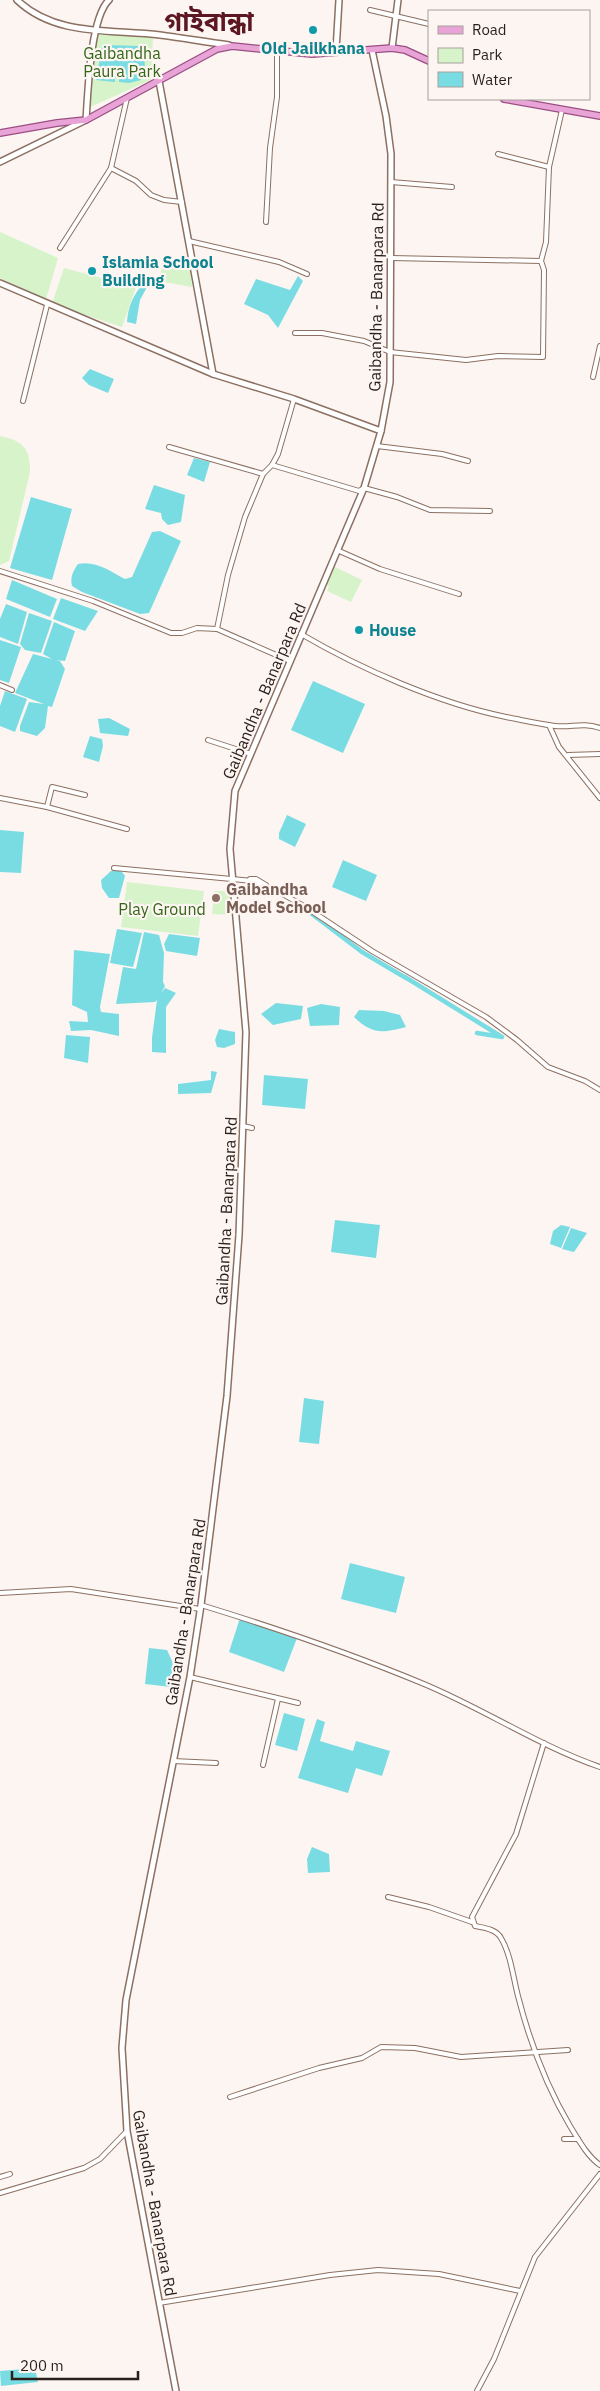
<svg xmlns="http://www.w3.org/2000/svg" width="600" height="2391" font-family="'IBM Plex Sans','Noto Sans Bengali',sans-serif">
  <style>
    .green { fill: #d6f3ca }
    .water { fill: #7adce3 }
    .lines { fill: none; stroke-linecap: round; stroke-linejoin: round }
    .canal { stroke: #7adce3; stroke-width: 4.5 }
    .street-casing { stroke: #8c7061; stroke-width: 6 }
    .secondary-casing { stroke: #8c7061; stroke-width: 8 }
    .primary-casing { stroke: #9b4e83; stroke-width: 8 }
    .street { stroke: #fff; stroke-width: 4 }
    .secondary { stroke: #fff; stroke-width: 5 }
    .primary { stroke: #e8a4d7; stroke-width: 5.5 }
    .street-bridge-casing { stroke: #8c7061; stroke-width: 6; stroke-linecap: butt }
    .street-bridge { stroke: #fff; stroke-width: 4 }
    .culture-dot { fill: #0f9aa8; stroke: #fcf5f2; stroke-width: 2 }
    .education-dot { fill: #8d6e63; stroke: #fcf5f2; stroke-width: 2 }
    .labels { text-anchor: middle; stroke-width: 4.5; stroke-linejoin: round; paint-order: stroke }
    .culture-label { font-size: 16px; font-weight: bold; fill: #0d838f; stroke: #fcf5f2; text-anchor: start }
    .park-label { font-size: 16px; fill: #336616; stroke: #fcf5f2 }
    .street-label { font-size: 16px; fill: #2b1f19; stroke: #fcf5f2 }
    .education-label { font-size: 16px; font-weight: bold; fill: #785e54; stroke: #fcf5f2; text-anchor: start }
    .town-label { font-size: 26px; font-weight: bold; fill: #5c1722; stroke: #fcf5f2 }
  </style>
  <rect width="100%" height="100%" fill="#fcf5f2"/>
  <g class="green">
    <path d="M96 31 153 36 151 80 88 108Z"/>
    <path d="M0 232 58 258 46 299 0 278Z"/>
    <path d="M163 262 190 268 192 287 159 281Z"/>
    <path d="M64 268 136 287 122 327 52 304Z"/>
    <path d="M0 436C23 441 30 448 30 472L9 561 0 565Z"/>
    <path d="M333 566 362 580 351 602 327 591 329 586 325 584Z"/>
    <path d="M127 882 204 891 198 936 121 927Z"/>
    <path d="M214 891H232V915L212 914Z"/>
  </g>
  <g class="water">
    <path d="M106 45 139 46 144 49 145 70 141 80 129 83 119 82V78H115V82L96 80 102 47Z"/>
    <path d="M298 276 303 281 278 328 268 315 244 304 256 279 290 290Z"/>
    <path d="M143 284 146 286V289L140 300 136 324 127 322C128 307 133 295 143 284Z"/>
    <path d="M90 369 114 379 108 393 89 385 82 378Z"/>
    <path d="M194 458 210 462 204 482 187 475Z"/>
    <path d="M154 485 185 495 181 522 168 525 162 519 161 513 145 509Z"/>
    <path d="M31 497 72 509 52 580 10 568Z"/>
    <path d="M160 531 181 541 149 613 140 614 82 592 72 586C70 577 73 571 78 564 95 560 110 571 125 579L132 577 152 532Z"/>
    <path d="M12 580 57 599 50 617 6 599Z"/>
    <path d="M61 598 98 611 85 631 53 619Z"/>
    <path d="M6 604 27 612 18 644 0 637V619Z"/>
    <path d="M29 613 52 621 41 653 25 650 20 644Z"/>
    <path d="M54 622 75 631 65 661 56 660 60 661 65 669 52 707 48 706 45 728 37 736 20 731V726L29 702 44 704 15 693 33 654 52 659 43 654Z"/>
    <path d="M0 640 21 647 9 683 0 680Z"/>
    <path d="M313 681 365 704 343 753 291 730Z"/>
    <path d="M5 691 27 699 15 732 0 726V706Z"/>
    <path d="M109 718 130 729 128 736 100 733 98 719Z"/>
    <path d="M90 736 102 739 103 746 99 762 83 757Z"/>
    <path d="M287 815 306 824 295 847 279 839V833Z"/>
    <path d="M0 830 24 832 21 873 0 872Z"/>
    <path d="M343 860 377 875 366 901 332 887Z"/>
    <path d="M117 870 122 872 125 876 119 898H109L102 888 101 880 111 871Z"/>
    <path d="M117 929 142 933 133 967 110 963Z"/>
    <path d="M144 932 159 935 164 953 163 982 165 986 161 993 165 988 176 993 166 1007V1053L152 1052V1038L157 1000 155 1002 116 1004 123 967 136 969Z"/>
    <path d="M169 934 200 938 197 956 166 951 164 944Z"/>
    <path d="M74 950 110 954 100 1007 101 1012 119 1014V1036L91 1030 71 1031 69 1021 88 1022 87 1012 72 1005Z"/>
    <path d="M276 1003 303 1006 301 1019 273 1025 261 1014Z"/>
    <path d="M321 1004 340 1007 339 1025 310 1026 307 1008Z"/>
    <path d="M359 1010 384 1011 400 1015 406 1027C382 1033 373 1035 354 1017Z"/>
    <path d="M219 1029 235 1032V1044L224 1048 217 1047 215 1040Z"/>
    <path d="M66 1035 90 1037 88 1063 64 1058Z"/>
    <path d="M211 1071 217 1072 211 1093 178 1094V1084L211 1080Z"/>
    <path d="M264 1075 308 1079 305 1109 262 1105Z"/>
    <path d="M335 1220 380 1225 376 1258 331 1252Z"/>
    <path d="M561 1225 570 1227 561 1248 550 1244 553 1231Z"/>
    <path d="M571 1228 587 1233 574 1252 562 1249Z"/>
    <path d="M304 1398 324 1401 319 1444 299 1442Z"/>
    <path d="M350 1563 405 1577 396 1613 341 1599Z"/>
    <path d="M240 1618 297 1638 284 1672 229 1652Z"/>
    <path d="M149 1648 167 1650 173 1663 171 1687 145 1684Z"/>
    <path d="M284 1713 305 1719 297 1751 275 1745Z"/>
    <path d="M317 1719 325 1722 320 1741 353 1751 356 1741 390 1751 382 1776 356 1768 348 1793 298 1778Z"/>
    <path d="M312 1847 329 1854 330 1872 308 1873 307 1859Z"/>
    <path d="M35 2368 38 2382 1 2386 0 2371Z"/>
  </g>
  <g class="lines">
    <g class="canal">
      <path d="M300 905 362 952 406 978"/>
      <path d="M405 977 502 1037 477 1033"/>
    </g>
    <g class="street-casing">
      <g id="street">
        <path d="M370 10 429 24"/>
        <path d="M498 154 549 167"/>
        <path d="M111 168 136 181 151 195 164 200 182 202"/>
        <path d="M391 182 452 187"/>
        <path d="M266 222 270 148 277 97V50"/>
        <path d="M189 241 279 262 307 274"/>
        <path d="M60 248 111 168 127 98"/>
        <path d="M391 258 541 261"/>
        <path d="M295 333H322L364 341 390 352 466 360 498 356 543 357 544 270 541 261 546 242 549 167 562 110"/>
        <path d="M593 377 600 346"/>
        <path d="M23 401 47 305"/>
        <path d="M377 446 442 454 468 461"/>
        <path d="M169 447 263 474"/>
        <path d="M272 465 359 491 364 488 397 497 430 510 490 511"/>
        <path d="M337 550 380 569 459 594"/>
        <path d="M0 571 93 601 171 633H182L197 628 217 629 290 661"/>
        <path d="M217 629 228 575 245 517 263 474 272 465 278 454 294 399"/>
        <path d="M301 634C361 669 438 703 506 717 522 720 539 724 555 726 572 728 581 722 600 728"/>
        <path d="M0 685 12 690"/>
        <path d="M549 725 559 747 600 798"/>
        <path d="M208 740 251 754"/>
        <path d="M568 755 600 754"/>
        <path d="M0 798 47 807 127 829"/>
        <path d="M47 807 52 787 85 795"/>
        <path d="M114 868 253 881 279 893"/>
        <path d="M250 879H256L266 885"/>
        <path d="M304 906 372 951 486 1017 517 1040 548 1067 585 1081 600 1090"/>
        <path d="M243 1126 252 1128"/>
        <path d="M0 1593 71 1589 200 1609"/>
        <path d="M201 1605C276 1628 352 1654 424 1684 484 1709 539 1746 600 1767"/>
        <path d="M190 1677 298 1703"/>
        <path d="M544 1743 516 1834 472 1917 475 1926C484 1928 496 1929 501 1938 511 1955 513 1977 518 1996 530 2043 545 2084 570 2126 578 2139 587 2156 600 2165"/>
        <path d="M173 1761 216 1763"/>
        <path d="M263 1765 278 1699"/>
        <path d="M388 1897 429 1907 472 1922"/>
        <path d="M230 2097 319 2068 362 2058 381 2047 415 2048 461 2057 568 2050"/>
        <path d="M564 2139H578"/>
        <path d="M0 2177 10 2174"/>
        <path d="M0 2193 84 2168 100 2159 127 2131"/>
        <path d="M159 2303 330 2275 378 2270 439 2274 520 2291"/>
        <path d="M477 2391 494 2359 535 2257 600 2174"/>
      </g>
    </g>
    <g class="secondary-casing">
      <g id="secondary">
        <path d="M17 0C56 37 111 29 160 35 183 38 206 42 229 45"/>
        <path d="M392 48 398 0"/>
        <path d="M336 51 339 0"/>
        <path d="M159 81 213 374 294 399 381 431"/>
        <path d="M0 162 86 120C88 93 90 18 109 0"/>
        <path d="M0 283 213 374"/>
        <path d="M176 2391 127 2131 122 2048 126 2000 190 1677 201 1605 227 1396 239 1235 246 1032 230 849 235 791 364 488 381 431 390 382 391 154 386 116 372 50"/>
      </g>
    </g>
    <g class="primary-casing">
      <g id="primary">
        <path d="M504 99 600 116"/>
        <path d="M0 133 57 123 86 120 217 49 232 46 312 54 392 48 405 50 429 61"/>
      </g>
    </g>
    <use href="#street" class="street"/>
    <use href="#secondary" class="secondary"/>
    <use href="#primary" class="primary"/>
    <g class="street-bridge-casing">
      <path id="street-bridge" d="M277 891 304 906"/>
    </g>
    <use href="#street-bridge" class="street-bridge"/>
  </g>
  <g class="culture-dot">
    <circle cx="313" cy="30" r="5"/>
    <circle cx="92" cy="271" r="5"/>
    <circle cx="359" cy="630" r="5"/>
  </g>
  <circle class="education-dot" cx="216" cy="898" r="5"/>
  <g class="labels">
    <g class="culture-label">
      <text x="313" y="54" text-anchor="middle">Old Jailkhana</text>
      <text x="102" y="268">Islamia School<tspan x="102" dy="18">Building</tspan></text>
      <text x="369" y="636">House</text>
    </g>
    <g class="park-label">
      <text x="122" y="59">Gaibandha<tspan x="122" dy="18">Paura Park</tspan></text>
      <text x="162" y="915">Play Ground</text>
    </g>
    <g class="street-label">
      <text transform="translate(376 297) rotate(-89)" y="6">Gaibandha - Banarpara Rd</text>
      <text transform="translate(264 691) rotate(-67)" y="6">Gaibandha - Banarpara Rd</text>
      <text transform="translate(226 1211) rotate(-87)" y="6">Gaibandha - Banarpara Rd</text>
      <text transform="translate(185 1612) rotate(-81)" y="6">Gaibandha - Banarpara Rd</text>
      <text transform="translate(155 2203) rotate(80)" y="6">Gaibandha - Banarpara Rd</text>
    </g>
    <g class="education-label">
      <text x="226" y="895">Gaibandha<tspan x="226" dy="18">Model School</tspan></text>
    </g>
    <g class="town-label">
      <text x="209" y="31">গাইবান্ধা</text>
    </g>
  </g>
  <rect x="428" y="10" width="162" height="90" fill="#fcf5f2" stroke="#a89f9b"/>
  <rect x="438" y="26" width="25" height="8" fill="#e8a4d7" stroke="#a89f9b"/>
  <text x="472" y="35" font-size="15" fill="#2b1f19">Road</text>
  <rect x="438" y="48" width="25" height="15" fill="#d6f3ca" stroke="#a89f9b"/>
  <text x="472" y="60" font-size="15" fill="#2b1f19">Park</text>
  <rect x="438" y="72" width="25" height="15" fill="#7adce3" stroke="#a89f9b"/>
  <text x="472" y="85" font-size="15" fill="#2b1f19">Water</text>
  <path d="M12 2371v8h126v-8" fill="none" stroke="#2b1f19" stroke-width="2.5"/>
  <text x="20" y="2371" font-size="15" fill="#2b1f19" stroke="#fcf5f2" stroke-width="4" paint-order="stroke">200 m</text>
</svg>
